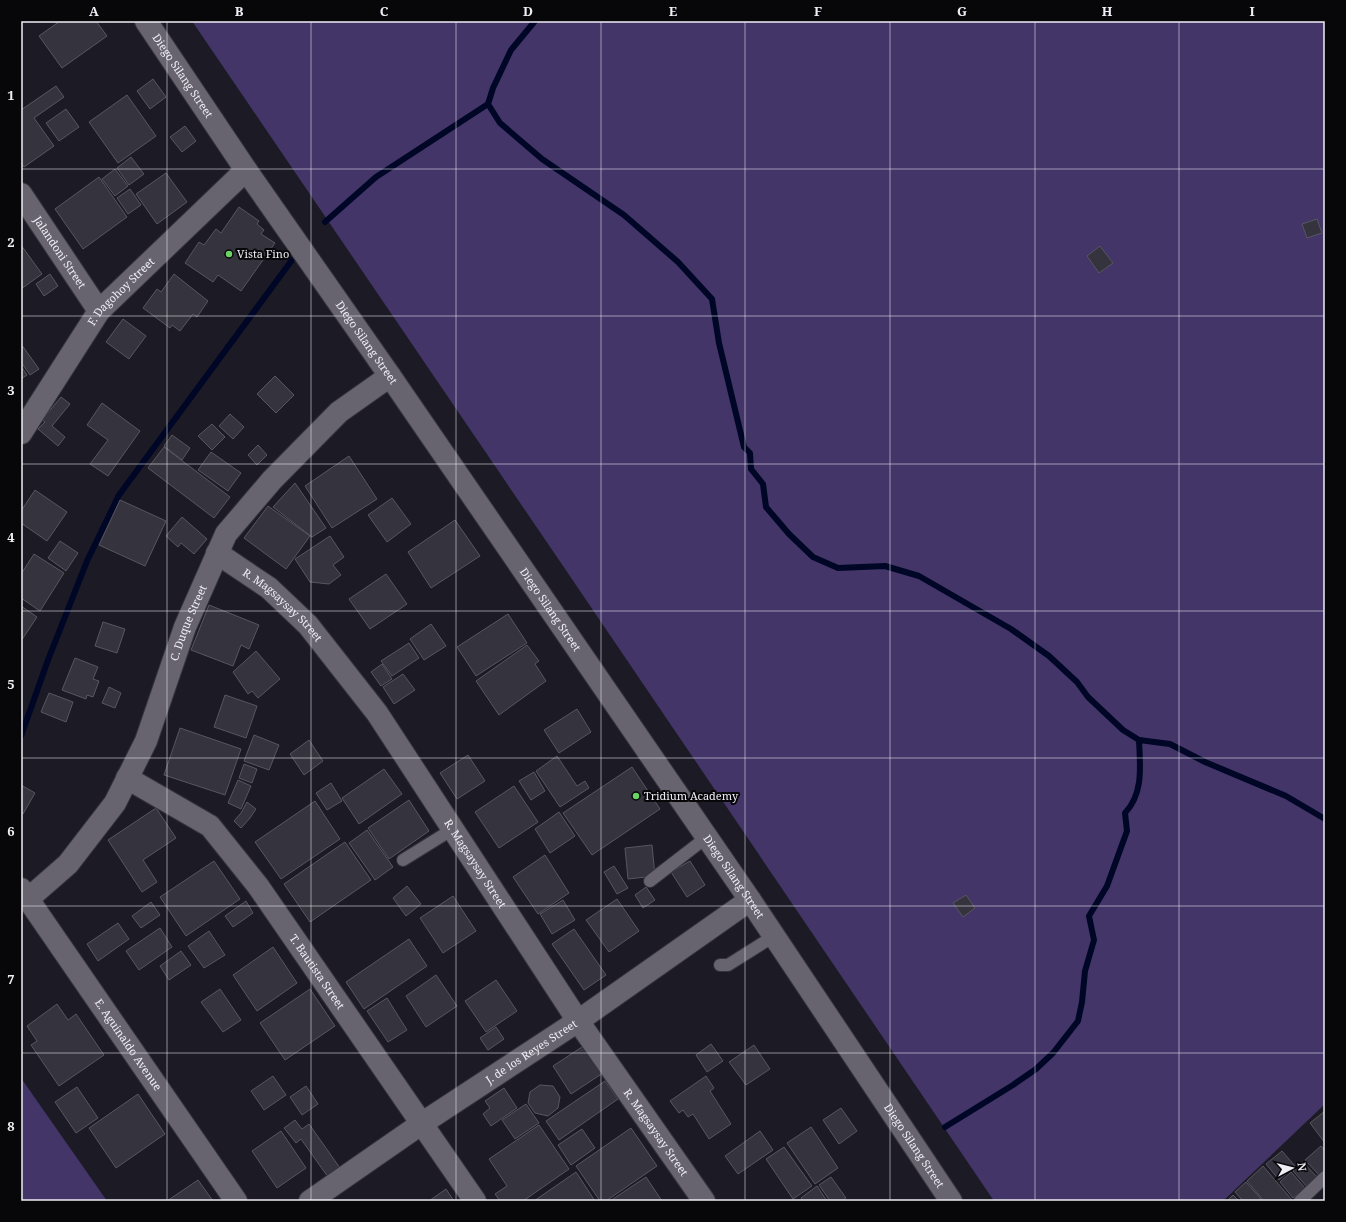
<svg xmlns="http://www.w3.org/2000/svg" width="1346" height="1222" font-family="'Noto Serif',serif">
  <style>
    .green { fill: #433568 }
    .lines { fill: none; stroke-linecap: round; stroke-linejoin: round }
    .stream { stroke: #000626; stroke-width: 6 }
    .building { fill: #35333d; stroke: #585661 }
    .service-casing { stroke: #35343b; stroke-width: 14 }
    .minor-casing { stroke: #35343b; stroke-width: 24 }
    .tertiary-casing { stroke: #35343b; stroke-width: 24 }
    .service { stroke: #676470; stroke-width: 12 }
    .minor { stroke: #676470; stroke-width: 22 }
    .tertiary { stroke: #676470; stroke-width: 22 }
    .grid { fill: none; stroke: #efeef5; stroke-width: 1; stroke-opacity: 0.55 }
    .poi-dot { fill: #69d464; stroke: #070609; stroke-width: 1.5 }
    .labels { text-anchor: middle; stroke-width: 4; stroke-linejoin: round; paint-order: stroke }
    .street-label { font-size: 11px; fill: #efeef5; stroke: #070609 }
    .poi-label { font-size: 11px; fill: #efeef5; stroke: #070609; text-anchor: start }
    .neatline { fill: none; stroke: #efeef5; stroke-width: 1.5 }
    .grid-label { font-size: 13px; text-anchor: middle; font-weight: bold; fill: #efeef5 }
  </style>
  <rect width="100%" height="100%" fill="#1c1a24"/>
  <g class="green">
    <path d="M192 21H1325V1104L1223 1201H994L561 563Z"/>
    <path d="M21 1078 107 1201H21Z"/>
  </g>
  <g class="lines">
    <g class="stream">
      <path d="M535 21 511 50 493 88 488 104 500 123 542 159 624 215 678 262 712 299 719 343 744 447 750 453 751 469 763 484 766 507 789 534 813 557 838 568 885 566 919 576 1011 629 1049 656 1077 682 1088 697 1123 730 1139 740 1170 744 1205 762 1286 796 1325 819"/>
      <path d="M325 222 376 177 488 104"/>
      <path d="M21 736 48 660 87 561 119 495 292 260"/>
      <path d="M945 1127 1013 1085 1036 1069 1053 1053 1078 1021 1082 1002 1085 971 1094 940 1089 916 1107 886 1127 831 1125 813C1144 793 1140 765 1139 740"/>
    </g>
  </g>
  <g class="building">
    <path d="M60 21H96L107 36 62 68 39 36Z"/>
    <path d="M153 79 166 97 150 109 137 91Z"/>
    <path d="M56 86 64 97 34 118 54 146 24 167 21 162V110Z"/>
    <path d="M127 95 156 136 118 163 89 122Z"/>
    <path d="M66 109 79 127 59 141 46 123Z"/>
    <path d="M185 126 196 141 182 152 170 137Z"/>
    <path d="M131 157 144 174 129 185 117 168Z"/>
    <path d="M115 169 128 186 115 196 102 179Z"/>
    <path d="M166 173 187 202 157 224 136 194Z"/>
    <path d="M99 177 127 217 83 249 55 209Z"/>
    <path d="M130 189 141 205 128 214 117 198Z"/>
    <path d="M239 207 259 221 257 224 264 230 261 234 275 243 241 291 218 275 213 282 185 263 199 242 204 245 216 229 221 233Z"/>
    <path d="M1317 219 1322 233 1307 238 1302 224Z"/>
    <path d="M21 245 42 274 21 289Z"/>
    <path d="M1100 246 1113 263 1099 273 1087 256Z"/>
    <path d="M50 274 58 286 44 296 36 284Z"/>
    <path d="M174 274 208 301 197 317 193 314 180 331 172 325 170 328 143 308 157 289 161 292Z"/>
    <path d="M123 319 146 336 129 359 106 342Z"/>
    <path d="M21 344 39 369 30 375 21 362Z"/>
    <path d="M21 366 27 375 21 379Z"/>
    <path d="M275 376 294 395 276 413 257 394Z"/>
    <path d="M61 397 70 404 52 426 65 437 58 446 38 429 45 422 42 420Z"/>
    <path d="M102 403 140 431 108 476 90 464 108 440 87 425Z"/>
    <path d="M230 414 244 427 233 439 219 426Z"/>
    <path d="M212 424 225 437 212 450 198 436Z"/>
    <path d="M172 435 190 448 182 460 164 446Z"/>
    <path d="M258 445 267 455 257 465 248 455Z"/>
    <path d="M164 447 230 497 214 518 148 468Z"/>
    <path d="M211 452 241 473 228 491 198 470Z"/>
    <path d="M349 456 377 499 332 528 305 486Z"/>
    <path d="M295 483 326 528 312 537 273 507Z"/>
    <path d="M35 490 67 512 47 541 21 523V511Z"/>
    <path d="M392 498 411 524 387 542 368 515Z"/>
    <path d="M120 500 166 521 145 566 99 545Z"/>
    <path d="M268 506 310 536 286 569 244 538Z"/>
    <path d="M182 517 207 539 194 554 181 543 178 547 166 536Z"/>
    <path d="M455 520 480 556 431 588 408 552Z"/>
    <path d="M330 536 344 557 333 565 341 575 329 584 310 582 295 559Z"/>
    <path d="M60 541 78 553 66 571 48 558Z"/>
    <path d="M34 554 64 573 40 611 21 598V574Z"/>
    <path d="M386 574 407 604 370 629 349 599Z"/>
    <path d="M209 605 259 625 249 649 241 645 233 666 191 650Z"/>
    <path d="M21 606 37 617 21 641Z"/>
    <path d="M508 614 527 643 476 676 457 647Z"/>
    <path d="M103 622 125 629 117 653 95 646Z"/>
    <path d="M431 624 446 646 424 660 410 639Z"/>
    <path d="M409 643 419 658 392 676 381 661Z"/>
    <path d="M527 645 539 661 535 664 546 681 499 715 476 681Z"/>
    <path d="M256 651 280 679 258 698 252 691 248 694 233 672Z"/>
    <path d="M75 658 98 667 93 679 99 681 93 697 87 695 86 699 62 690Z"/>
    <path d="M382 664 392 679 381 686 371 672Z"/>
    <path d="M403 674 415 690 394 704 383 687Z"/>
    <path d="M109 687 121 693 115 708 102 703Z"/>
    <path d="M49 693 73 702 66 722 41 712Z"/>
    <path d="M225 695 257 706 246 738 214 727Z"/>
    <path d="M577 709 591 732 559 753 544 730Z"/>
    <path d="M180 728 241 749 225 795 164 775Z"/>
    <path d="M254 735 279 745 269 770 244 761Z"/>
    <path d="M309 740 323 761 304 775 290 754Z"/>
    <path d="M468 755 485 781 457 799 440 773Z"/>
    <path d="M557 756 577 786 585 781 589 788 560 807 536 771Z"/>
    <path d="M244 764 257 769 252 783 239 778Z"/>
    <path d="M632 767 660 809 592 855 563 813Z"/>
    <path d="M384 769 402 794 359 824 342 798Z"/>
    <path d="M534 772 545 791 531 800 519 781Z"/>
    <path d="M238 780 251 786 241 809 228 803Z"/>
    <path d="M331 783 342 801 327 810 316 793Z"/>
    <path d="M21 785 35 793 23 814 21 812Z"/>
    <path d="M514 786 538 822 499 848 475 812Z"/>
    <path d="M409 800 429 831 389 859 368 828Z"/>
    <path d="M315 801 340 839 281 879 255 842Z"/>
    <path d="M247 802 256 809 250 818 241 828 234 821 241 813Z"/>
    <path d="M156 808 176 838 143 860 157 882 142 892 108 840Z"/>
    <path d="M559 812 575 836 550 853 535 829Z"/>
    <path d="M367 830 393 867 375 880 349 843Z"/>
    <path d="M345 842 371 880 310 922 284 884Z"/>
    <path d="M652 845 655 876 628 879 625 848Z"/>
    <path d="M545 855 569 893 538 914 513 877Z"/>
    <path d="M214 861 240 899 186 936 160 897Z"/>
    <path d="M690 861 705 885 687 897 671 872Z"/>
    <path d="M614 866 628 888 617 894 604 872Z"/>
    <path d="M407 886 421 904 406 916 393 898Z"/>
    <path d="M646 887 655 900 643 908 635 895Z"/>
    <path d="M966 895 975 908 963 917 953 903Z"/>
    <path d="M453 896 476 931 443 953 420 918Z"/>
    <path d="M617 899 639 931 609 952 586 920Z"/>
    <path d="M563 900 575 920 552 934 540 914Z"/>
    <path d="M246 901 253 913 233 927 225 916Z"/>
    <path d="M151 902 160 915 141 928 132 916Z"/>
    <path d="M118 923 129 939 98 961 87 944Z"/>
    <path d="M160 928 172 947 139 970 126 951Z"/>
    <path d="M574 929 606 975 584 990 552 944Z"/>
    <path d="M209 931 225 955 204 968 188 946Z"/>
    <path d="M409 939 427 966 364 1009 346 982Z"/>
    <path d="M273 947 297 983 257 1011 233 975Z"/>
    <path d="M181 951 191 965 169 980 160 966Z"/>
    <path d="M436 975 457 1006 426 1027 406 996Z"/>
    <path d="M496 980 517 1011 486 1032 465 1001Z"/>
    <path d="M220 989 241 1020 223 1032 201 1002Z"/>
    <path d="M310 989 335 1026 285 1060 260 1023Z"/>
    <path d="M387 998 407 1030 388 1042 367 1011Z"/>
    <path d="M57 1004 68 1020 76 1014 104 1055 59 1086 31 1045 37 1041 27 1026Z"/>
    <path d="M496 1027 504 1039 488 1050 480 1038Z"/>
    <path d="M711 1044 723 1061 707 1072 696 1055Z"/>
    <path d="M585 1045 603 1073 571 1094 553 1066Z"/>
    <path d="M754 1045 770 1069 746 1085 729 1062Z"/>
    <path d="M273 1076 286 1095 264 1110 251 1091Z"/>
    <path d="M706 1076 714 1088 710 1091 731 1124 709 1139 693 1114 688 1117 683 1110 679 1113 670 1101Z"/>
    <path d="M605 1081 618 1099 559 1140 546 1121Z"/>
    <path d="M540 1085 553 1086 560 1097 558 1108 548 1116 535 1113 528 1103 530 1092Z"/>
    <path d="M306 1086 318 1104 302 1115 290 1097Z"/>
    <path d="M77 1087 98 1118 76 1133 55 1102Z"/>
    <path d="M504 1088 517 1108 491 1126 483 1114 490 1108 485 1101Z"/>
    <path d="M138 1094 165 1134 116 1168 89 1128Z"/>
    <path d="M526 1104 539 1123 515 1139 502 1120Z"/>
    <path d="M841 1108 857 1131 839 1144 823 1120Z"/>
    <path d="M1325 1111V1143L1310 1123Z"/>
    <path d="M295 1120 302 1129 309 1124 340 1168 328 1177 301 1139 296 1143 284 1128Z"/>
    <path d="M539 1125 569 1169 523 1201H500L495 1194 507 1186 489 1159Z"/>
    <path d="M811 1127 838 1168 815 1184 787 1143Z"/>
    <path d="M631 1128 657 1166 606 1201H600L576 1166Z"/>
    <path d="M582 1129 595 1148 571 1165 558 1145Z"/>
    <path d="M281 1131 306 1168 277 1188 252 1151Z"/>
    <path d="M760 1131 773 1150 738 1174 725 1156Z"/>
    <path d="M1321 1146 1325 1151V1170L1319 1175 1305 1160Z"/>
    <path d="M784 1147 812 1186 793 1199 766 1159Z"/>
    <path d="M1282 1151 1295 1166 1279 1180 1266 1164Z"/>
    <path d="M1303 1162 1318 1178 1308 1188 1293 1171Z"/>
    <path d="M1263 1166 1292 1200 1291 1201H1264L1247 1181Z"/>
    <path d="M576 1172 595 1201H534Z"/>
    <path d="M1291 1172 1305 1188 1293 1198 1280 1182Z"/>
    <path d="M646 1177 662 1201H610Z"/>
    <path d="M831 1177 846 1198 842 1201H830L819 1185Z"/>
    <path d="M198 1180 213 1201H167Z"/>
    <path d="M1246 1182 1261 1199 1258 1201H1243L1235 1192Z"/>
    <path d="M817 1186 827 1201H803L801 1198Z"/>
    <path d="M446 1189 454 1201H429Z"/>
    <path d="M1233 1195 1239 1201H1227Z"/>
  </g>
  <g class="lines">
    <g class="service-casing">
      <g id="service">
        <path d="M403 860 453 829"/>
        <path d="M650 881 707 837"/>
        <path d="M720 965H728L774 936"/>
        <path d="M1300 1201 1325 1177"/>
      </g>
    </g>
    <g class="minor-casing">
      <g id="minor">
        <path id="s1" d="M21 194 99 311"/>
        <path id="s2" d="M21 433 99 311 246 170"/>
        <path id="s3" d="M217 553 269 588 308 625 377 713 578 1021 704 1201"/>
        <path id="s4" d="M127 778 210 826 258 886 475 1201"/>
        <path id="s5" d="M21 889 236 1201"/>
        <path id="s6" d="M28 899 68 864 115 803 146 741 185 627 226 534 272 480 339 412 390 376"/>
        <path id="s7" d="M310 1201 421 1124 578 1021 750 900"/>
      </g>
    </g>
    <g class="tertiary-casing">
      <g id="tertiary">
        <path id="s8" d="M146 21 246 170 390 376 750 900 951 1201"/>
      </g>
    </g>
    <use href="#service" class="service"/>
    <use href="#minor" class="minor"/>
    <use href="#tertiary" class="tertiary"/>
  </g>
  <path class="grid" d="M167 21V1201M311 21V1201M456 21V1201M601 21V1201M745 21V1201M890 21V1201M1035 21V1201M1179 21V1201M21 169H1325M21 316H1325M21 464H1325M21 611H1325M21 758H1325M21 906H1325M21 1053H1325"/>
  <g class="poi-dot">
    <circle cx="229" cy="254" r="4"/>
    <circle cx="636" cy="796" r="4"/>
  </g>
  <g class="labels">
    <g class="street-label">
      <text dy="4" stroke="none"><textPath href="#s8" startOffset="66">Diego Silang Street</textPath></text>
      <text dy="4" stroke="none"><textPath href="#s1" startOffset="70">Jalandoni Street</textPath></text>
      <text dy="4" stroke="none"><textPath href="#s2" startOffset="174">F. Dagohoy Street</textPath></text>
      <text dy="4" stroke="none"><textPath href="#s8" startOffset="390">Diego Silang Street</textPath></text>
      <text dy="4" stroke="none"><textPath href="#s3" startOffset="84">R. Magsaysay Street</textPath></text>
      <text dy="4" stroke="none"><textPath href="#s8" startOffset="714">Diego Silang Street</textPath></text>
      <text dy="4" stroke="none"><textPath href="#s6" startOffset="325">C. Duque Street</textPath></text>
      <text dy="4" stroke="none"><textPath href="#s3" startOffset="408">R. Magsaysay Street</textPath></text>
      <text dy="4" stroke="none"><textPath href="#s8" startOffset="1038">Diego Silang Street</textPath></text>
      <text dy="4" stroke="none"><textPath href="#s4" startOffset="277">T. Bautista Street</textPath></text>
      <text dy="4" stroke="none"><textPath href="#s5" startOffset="189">E. Aguinaldo Avenue</textPath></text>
      <text dy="4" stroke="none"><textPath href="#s7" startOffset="267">J. de los Reyes Street</textPath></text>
      <text dy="4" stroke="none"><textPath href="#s3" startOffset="732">R. Magsaysay Street</textPath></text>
      <text dy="4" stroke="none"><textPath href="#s8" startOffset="1362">Diego Silang Street</textPath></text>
    </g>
    <g class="poi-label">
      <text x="237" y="258">Vista Fino</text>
      <text x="644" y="800">Tridium Academy</text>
    </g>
  </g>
  <rect width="1346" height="1222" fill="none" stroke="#070609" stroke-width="44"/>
  <g transform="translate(1292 1168) rotate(83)" stroke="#070609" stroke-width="3" paint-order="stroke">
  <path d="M0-3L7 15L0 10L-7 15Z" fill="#efeef5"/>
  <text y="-6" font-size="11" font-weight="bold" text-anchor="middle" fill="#efeef5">N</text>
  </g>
  <rect x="22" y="22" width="1302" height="1178" class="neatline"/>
  <g class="grid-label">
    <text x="94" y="16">A</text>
    <text x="239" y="16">B</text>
    <text x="384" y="16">C</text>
    <text x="528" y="16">D</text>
    <text x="673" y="16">E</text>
    <text x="818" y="16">F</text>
    <text x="962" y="16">G</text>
    <text x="1107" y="16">H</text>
    <text x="1252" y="16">I</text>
    <text x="11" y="100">1</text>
    <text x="11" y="247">2</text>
    <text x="11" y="395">3</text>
    <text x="11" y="542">4</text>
    <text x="11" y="689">5</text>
    <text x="11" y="836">6</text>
    <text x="11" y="984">7</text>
    <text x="11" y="1131">8</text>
  </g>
</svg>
